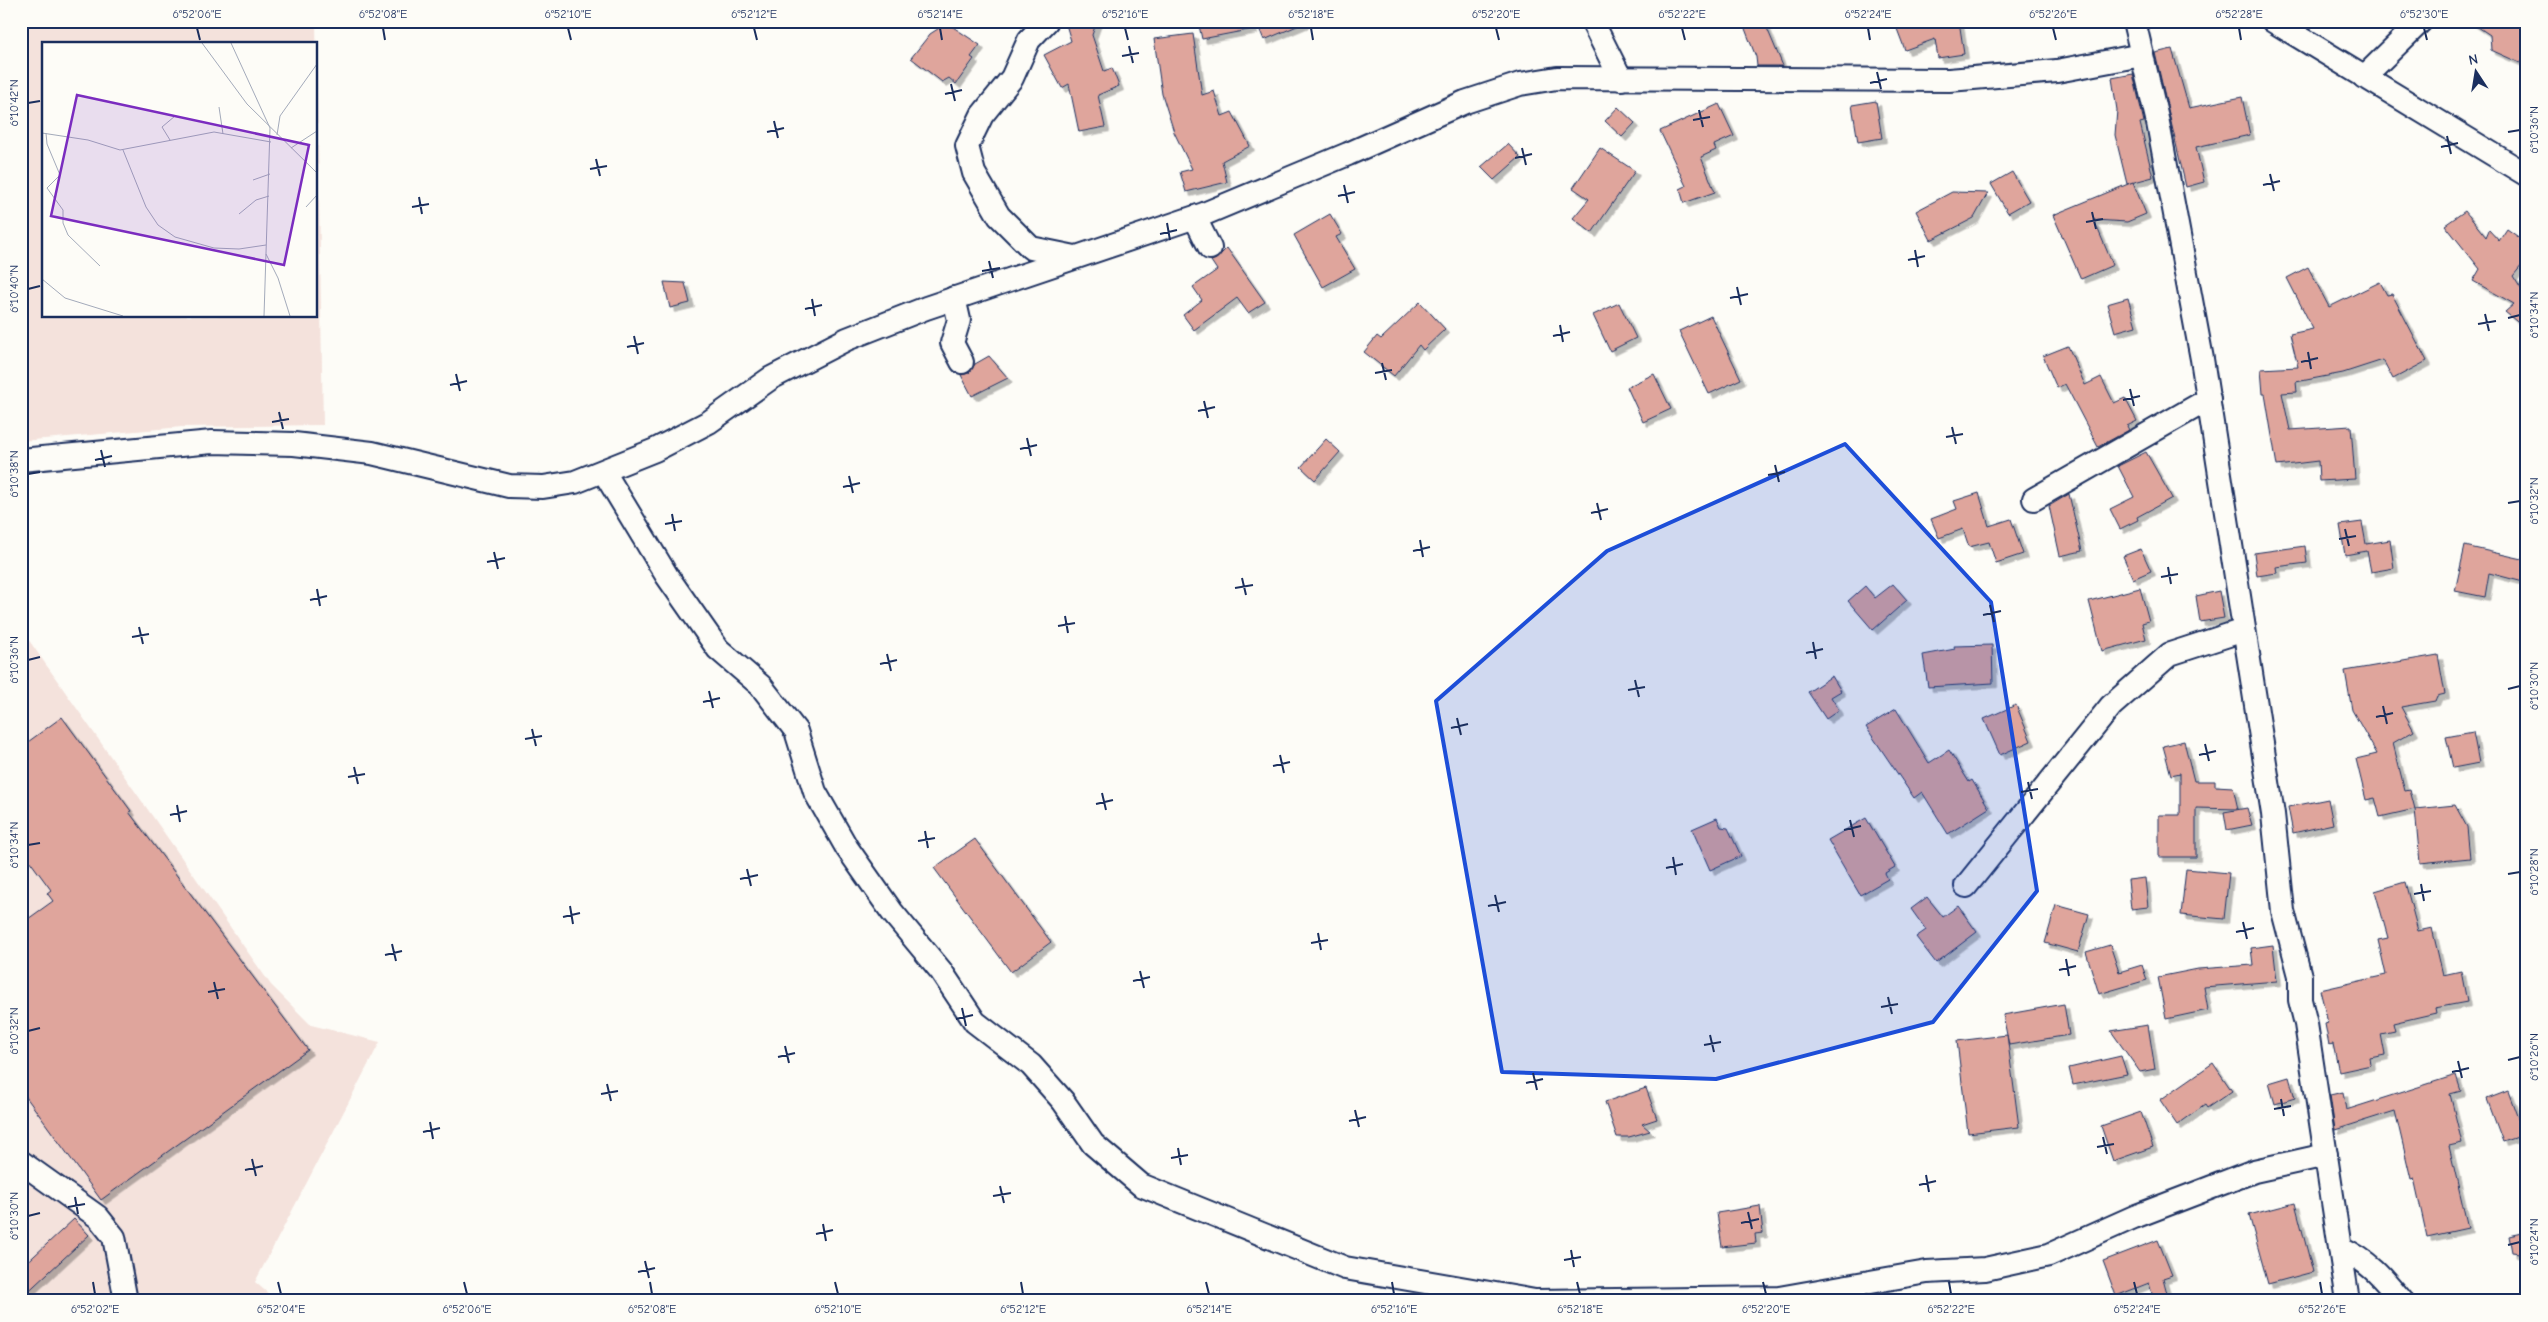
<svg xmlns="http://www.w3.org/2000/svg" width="2548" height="1322" font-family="'Comic Neue',sans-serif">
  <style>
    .built { fill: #f4e2dc; fill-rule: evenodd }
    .building { fill: #dfa59c; stroke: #1b2f5e; filter: url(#shadow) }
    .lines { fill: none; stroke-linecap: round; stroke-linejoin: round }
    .minor-casing { stroke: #1b2f5e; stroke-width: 26 }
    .minor { stroke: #fdfcf7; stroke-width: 22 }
    .marked { fill: #1d4ed8; fill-opacity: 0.2; stroke: #1d4ed8; stroke-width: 4; stroke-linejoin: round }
    .ticks { fill: none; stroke: #1b2f5e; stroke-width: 2 }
    .inset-road { fill: none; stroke: #a3aaba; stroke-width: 1 }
    .view { fill: #7b2cbf; fill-opacity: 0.15; stroke: #7b2cbf; stroke-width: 2.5 }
    .inset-edge { fill: none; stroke: #1b2f5e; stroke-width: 2.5 }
    .neatline { fill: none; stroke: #1b2f5e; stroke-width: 2 }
    .ticks-label { font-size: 12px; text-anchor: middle; fill: #1b2f5e }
  </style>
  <defs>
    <filter id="shadow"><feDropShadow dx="4.5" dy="4.5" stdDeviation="0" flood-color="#0004"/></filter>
  </defs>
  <rect width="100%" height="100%" fill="#fdfcf7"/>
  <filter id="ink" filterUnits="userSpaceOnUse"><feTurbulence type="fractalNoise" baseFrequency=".02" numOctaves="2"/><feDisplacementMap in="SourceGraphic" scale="10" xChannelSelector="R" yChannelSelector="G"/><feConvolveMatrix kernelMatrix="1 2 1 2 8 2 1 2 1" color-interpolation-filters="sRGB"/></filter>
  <g filter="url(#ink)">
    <g class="built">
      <path d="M21 21H316L323 425 182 427 21 441ZM44 44H316V316H44Z"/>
      <path d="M21 629 271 985 311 1025 380 1042 255 1282 277 1301H21Z"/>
    </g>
    <g class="building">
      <path d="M1065 21H1097L1092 35 1104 71 1112 68 1119 86 1098 95 1105 127 1079 132 1069 84 1062 88 1044 55 1071 41Z"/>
      <path d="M1198 21H1252L1253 29 1202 39Z"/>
      <path d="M1256 21H1309L1264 40Z"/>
      <path d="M1742 21H1764L1783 66H1757L1756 57Z"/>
      <path d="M1894 21H1959L1964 54 1938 58 1935 39 1905 50Z"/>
      <path d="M2469 21H2527V56L2520 63 2491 50 2490 35Z"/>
      <path d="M947 23 980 45 971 57 974 59 956 84 949 78 942 82 911 58 930 34Z"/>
      <path d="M1193 34 1202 95 1214 91 1222 116 1232 112 1250 146 1222 161 1227 182 1186 192 1180 172 1192 169 1174 132 1162 94 1154 39Z"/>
      <path d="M2172 49 2189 108 2242 97 2250 135 2196 147 2204 182 2186 187 2155 53Z"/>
      <path d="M2133 74 2144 122 2140 123 2153 177 2127 184 2115 135 2117 110 2112 78Z"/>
      <path d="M1876 101 1882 138 1858 142 1852 105Z"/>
      <path d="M1719 104 1734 136 1714 145 1716 150 1701 157 1715 192 1684 203 1680 189 1686 186 1660 131Z"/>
      <path d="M1618 107 1635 123 1622 137 1605 121Z"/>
      <path d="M1508 144 1520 157 1494 180 1481 167Z"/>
      <path d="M1600 148 1635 171 1592 233 1573 218 1589 199 1573 188Z"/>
      <path d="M2012 172 2029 201 2008 213 1991 184Z"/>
      <path d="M2133 182 2146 214 2127 222 2094 220 2113 265 2081 279 2053 215Z"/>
      <path d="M1952 192 1988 193 1974 218 1931 240 1916 211Z"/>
      <path d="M2465 211 2486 237 2489 230 2499 241 2507 229 2527 243V259L2513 276 2525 295 2527 293V330L2505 312 2514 304 2473 281 2480 269 2445 225Z"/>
      <path d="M1330 214 1342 234 1336 237 1355 269 1323 287 1294 235Z"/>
      <path d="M1227 248 1265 302 1248 313 1237 298 1194 330 1183 315 1202 300 1193 287 1217 270 1211 261 1216 259Z"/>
      <path d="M2308 267 2329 307 2380 282 2387 295 2392 294 2427 361 2393 379 2383 360 2343 373 2296 382 2297 392 2282 393 2290 430 2351 426 2355 479 2319 481 2318 461 2277 466 2265 394H2263L2261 369 2298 367 2290 334 2313 329 2287 278Z"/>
      <path d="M664 282 685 283 690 303 670 308Z"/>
      <path d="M2128 298 2136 326 2115 332 2107 304Z"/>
      <path d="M1420 302 1445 329 1423 350 1419 345 1394 376 1364 352 1377 336 1381 339Z"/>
      <path d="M1619 303 1636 338 1610 351 1593 315Z"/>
      <path d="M1711 316 1741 379 1709 394 1679 331Z"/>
      <path d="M2068 346 2085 385 2101 377 2114 403 2125 398 2137 421 2127 426 2129 430 2098 447 2065 384 2057 388 2043 356Z"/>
      <path d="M989 356 1008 378 972 396 961 375 969 373 975 364Z"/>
      <path d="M1654 374 1671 409 1643 422 1627 387Z"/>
      <path d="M1326 439 1340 452 1315 480 1301 467Z"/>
      <path d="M2146 452 2172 498 2137 517 2138 520 2120 529 2110 509 2134 497 2118 466Z"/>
      <path d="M1979 493 1989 526 2011 519 2023 554 1996 563 1989 542 1969 547 1963 529 1939 538 1931 519 1957 509 1954 501Z"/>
      <path d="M2069 494 2082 551 2060 556 2049 506Z"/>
      <path d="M2362 522 2366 544 2390 540 2394 568 2371 572 2367 551 2345 555 2340 525Z"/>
      <path d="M2305 546 2307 563 2276 567 2277 573 2257 576 2254 553Z"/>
      <path d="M2465 546 2527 560V583L2489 573 2485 597 2455 591Z"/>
      <path d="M2141 549 2151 571 2133 579 2123 556Z"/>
      <path d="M1893 584 1907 600 1873 630 1848 601 1865 586 1875 598Z"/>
      <path d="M2140 588 2149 621 2142 623 2146 639 2102 651 2089 601Z"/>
      <path d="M2219 591 2224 618 2200 622 2196 596Z"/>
      <path d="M1992 645 1993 683 1928 687 1923 655 1955 649 1954 646Z"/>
      <path d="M2438 655 2445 694 2437 696 2435 701 2401 707 2414 731 2393 743 2405 791 2410 790 2415 809 2380 817 2375 798 2366 800 2356 759 2377 754 2352 710 2345 671Z"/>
      <path d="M1832 676 1841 691 1831 697 1839 710 1826 719 1808 692Z"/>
      <path d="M2016 705 2031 741 2000 755 1984 719Z"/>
      <path d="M1896 709 1929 763 1949 750 1969 782 1972 780 1989 808 1948 834 1922 792 1914 798 1866 727Z"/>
      <path d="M62 717 131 811 129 812 308 1050 101 1200 21 1090V924L53 901 47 893 51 890 21 849V747Z"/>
      <path d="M2473 732 2479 763 2453 768 2446 737Z"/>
      <path d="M2184 741 2194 781H2215V786L2233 787 2238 809 2196 808V857H2159V815H2180V773L2171 775 2163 746Z"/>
      <path d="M2328 799 2333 824 2293 833 2288 807Z"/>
      <path d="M2455 805 2467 827 2470 858 2420 863 2415 809Z"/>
      <path d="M2247 808 2252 825 2227 830 2224 812Z"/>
      <path d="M1717 818 1721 827 1728 828 1741 856 1710 870 1692 829Z"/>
      <path d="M1866 818 1895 867 1885 873 1888 879 1860 895 1828 840Z"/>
      <path d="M975 839 1051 942 1011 972 934 868Z"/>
      <path d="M2186 869 2229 873 2224 919 2181 915Z"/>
      <path d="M2145 878 2148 907 2131 909 2128 880Z"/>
      <path d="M2405 882 2418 931 2432 928 2443 975 2461 971 2467 1002 2435 1008 2436 1013 2393 1023 2395 1031 2381 1034 2385 1055 2370 1058 2371 1065 2339 1072 2333 1044 2329 1045 2325 1024 2328 1023 2320 990 2386 975 2378 940 2388 938 2375 891Z"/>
      <path d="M1927 897 1943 917 1958 906 1977 932 1936 963 1916 937 1926 930 1911 909Z"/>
      <path d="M2056 905 2089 914 2078 952 2045 943Z"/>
      <path d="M2110 945 2119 972 2142 965 2147 980 2099 994 2086 952Z"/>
      <path d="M2273 945 2277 981 2204 987 2208 1010 2166 1019 2158 977 2198 969 2253 965 2251 948Z"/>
      <path d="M2064 1004 2069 1035 2009 1045 2003 1015Z"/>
      <path d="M2148 1025 2155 1069 2140 1072 2111 1031Z"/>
      <path d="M2007 1035 2019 1127 1968 1133 1957 1041Z"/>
      <path d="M2121 1056 2127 1074 2073 1085 2069 1068Z"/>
      <path d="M2213 1063 2232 1091 2207 1108 2205 1105 2177 1125 2160 1100Z"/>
      <path d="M2456 1075 2461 1091 2450 1094 2462 1143 2449 1146 2468 1228 2427 1237 2414 1178 2411 1179 2395 1111 2335 1130 2330 1095 2343 1092 2346 1110Z"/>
      <path d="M2289 1077 2295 1098 2275 1104 2269 1083Z"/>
      <path d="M1646 1088 1657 1119 1642 1124 1650 1131 1629 1137H1617L1605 1102Z"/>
      <path d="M2508 1091 2524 1135 2503 1142 2487 1099Z"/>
      <path d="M2141 1112 2153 1147 2113 1161 2101 1126Z"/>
      <path d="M2295 1203 2313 1272 2268 1284 2249 1215Z"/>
      <path d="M1760 1206 1763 1233 1755 1234 1756 1243 1722 1247 1717 1213Z"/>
      <path d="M74 1219 89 1235 21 1298V1268Z"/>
      <path d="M2527 1232V1254L2512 1252 2509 1236Z"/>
      <path d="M2158 1240 2172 1275 2163 1278 2169 1301H2154L2149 1283 2116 1296 2103 1261Z"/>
    </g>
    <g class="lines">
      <g class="minor-casing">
        <g id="minor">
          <path d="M1047 21 1029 40 1012 78 982 115 967 146 974 173 999 216 1031 248 1075 257"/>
          <path d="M1592 21 1621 79"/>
          <path d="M2134 21 2158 123 2202 359 2273 814 2283 911 2300 976V1000L2306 1024 2348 1301"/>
          <path d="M2273 21 2527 175"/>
          <path d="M2364 77 2421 21"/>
          <path d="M1195 218 1210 248"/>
          <path d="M954 298 959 320 952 343 962 362"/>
          <path d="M21 460 212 442 294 444 372 453 509 486 543 487 575 482 655 450 709 422 771 378 847 339 926 308 1204 214 1348 154 1465 102 1520 84 1557 78 1949 80 2057 71 2142 55"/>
          <path d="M604 472 667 576 718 649 761 686 796 731 815 792 847 848 892 912 941 971 975 1022 1031 1065 1063 1101 1093 1144 1141 1185 1345 1268 1535 1301 1779 1298 1927 1272 1985 1269 2049 1255 2134 1217 2254 1171 2326 1155"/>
          <path d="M2034 499 2209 399"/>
          <path d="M1966 886 2111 706 2170 654 2244 630"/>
          <path d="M21 1162 98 1217 114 1237 126 1301"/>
          <path d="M2341 1248C2369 1261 2382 1277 2402 1301"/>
        </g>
      </g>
      <use href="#minor" class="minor"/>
    </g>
  </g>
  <path class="marked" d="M1845 444 1991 602 2037 891 1933 1022 1716 1079 1502 1072 1436 701 1607 551Z"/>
  <path class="ticks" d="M197 28 200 40M383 28 385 40M568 28 571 40M754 28 757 40M940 28 942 40M1125 28 1128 40M1311 28 1313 40M1496 28 1499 40M1682 28 1685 40M1868 28 1870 40M2053 28 2056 40M2239 28 2241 40M2424 28 2427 40M1129 46 1133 63M1122 56 1139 53M1877 72 1881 89M1870 83 1887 79M951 84 955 101M945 94 962 90M28 103 40 101M1699 110 1703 127M1693 120 1710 117M774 121 778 138M767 132 784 128M2508 132 2520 130M2447 136 2451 154M2441 147 2458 143M1522 148 1526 165M1515 158 1532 154M596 159 600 176M590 169 607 166M2270 174 2274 191M1344 185 1348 203M2263 185 2280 181M1338 196 1355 192M419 197 422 214M412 207 429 204M2092 212 2096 229M2086 222 2103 219M1167 223 1170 240M1160 234 1177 230M1915 250 1918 267M1908 260 1925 256M989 261 993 278M982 271 1000 268M1737 287 1741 305M28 289 40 286M1730 298 1748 294M812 299 815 316M805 309 822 305M2485 314 2489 331M2508 318 2520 315M2478 324 2496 321M1560 325 1563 342M634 336 638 354M1553 336 1570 332M627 347 644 343M2308 352 2311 369M2301 362 2318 358M1382 363 1386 380M1375 373 1392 370M456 374 460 391M450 385 467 381M2130 389 2134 406M2123 400 2140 396M1204 401 1208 418M1198 411 1215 407M279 412 283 429M272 422 289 419M1952 427 1956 444M1946 437 1963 434M1027 438 1031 456M1020 449 1037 445M101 450 105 467M95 460 112 456M1775 465 1779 482M28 474 40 472M1768 475 1785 472M849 476 853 493M843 487 860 483M1597 503 1601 520M2508 503 2520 501M1591 513 1608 509M672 514 675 531M665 524 682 521M2345 529 2349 546M2339 539 2356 536M1420 540 1423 557M1413 551 1430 547M494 552 498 569M487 562 505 558M2168 567 2171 584M2161 577 2178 574M1242 578 1246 595M1235 588 1253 585M317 589 320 606M310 600 327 596M1990 605 1994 622M1983 615 2001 611M1065 616 1068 633M1058 626 1075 623M139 627 143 644M132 637 149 634M1813 642 1816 659M1806 653 1823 649M887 654 891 671M28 660 40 657M880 664 897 660M1635 680 1639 697M2508 689 2520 686M1628 690 1645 687M709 691 713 708M703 702 720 698M2383 706 2387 724M2376 717 2393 713M1457 718 1461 735M1451 728 1468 724M532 729 536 746M525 739 542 736M2205 744 2209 761M1280 755 1284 773M2199 755 2216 751M1273 766 1290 762M354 767 358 784M348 777 365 774M2028 782 2032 799M2021 792 2038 789M1102 793 1106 810M1096 804 1113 800M177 805 180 822M170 815 187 811M1850 820 1854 837M1844 830 1861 826M925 831 928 848M918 841 935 838M28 845 40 843M1673 857 1676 875M1666 868 1683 864M747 869 751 886M2508 874 2520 872M740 879 758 875M2421 884 2424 901M2414 894 2431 891M1495 895 1499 912M570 906 573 924M1488 906 1506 902M563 917 580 913M2243 922 2247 939M2236 932 2254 928M1318 933 1321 950M1311 943 1328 940M392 944 396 961M385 955 402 951M2066 959 2069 976M2059 970 2076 966M1140 971 1144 988M1133 981 1150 977M214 982 218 999M208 992 225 989M1888 997 1892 1014M1881 1007 1898 1004M962 1008 966 1026M956 1019 973 1015M28 1031 40 1028M1710 1035 1714 1052M1704 1045 1721 1042M785 1046 789 1063M778 1057 795 1053M2508 1060 2520 1057M2458 1061 2462 1078M2452 1072 2469 1068M1533 1073 1537 1090M1526 1083 1543 1079M607 1084 611 1101M601 1094 618 1091M2281 1099 2284 1116M2274 1109 2291 1106M1355 1110 1359 1127M1349 1121 1366 1117M430 1122 433 1139M423 1132 440 1128M2103 1137 2107 1154M2097 1147 2114 1144M1178 1148 1181 1165M1171 1158 1188 1155M252 1159 256 1176M245 1170 263 1166M1926 1175 1929 1192M1919 1185 1936 1181M1000 1186 1004 1203M993 1196 1011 1193M75 1197 78 1214M68 1207 85 1204M1748 1212 1752 1229M28 1216 40 1213M1741 1223 1759 1219M823 1224 826 1241M816 1234 833 1230M2508 1245 2520 1242M1571 1250 1574 1267M1564 1260 1581 1257M645 1261 649 1278M638 1272 655 1268M93 1282 95 1294M278 1282 281 1294M464 1282 467 1294M650 1282 652 1294M835 1282 838 1294M1021 1282 1023 1294M1206 1282 1209 1294M1392 1282 1394 1294M1577 1282 1580 1294M1763 1282 1766 1294M1949 1282 1951 1294M2134 1282 2137 1294M2320 1282 2322 1294"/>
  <g transform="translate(42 42)">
    <rect width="275" height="275" fill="#fdfcf7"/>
    <path class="inset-road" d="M160 1 205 62 275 131M189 1 228 86 222 274M177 65 181 92M0 91 46 98 78 108 172 90 229 100M4 91 5 102 18 133 5 146 21 168V181L26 193 58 224M235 93 238 74 275 22M128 98 120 85 133 74M249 106 275 89M81 108 104 165 116 183 133 195 172 206 197 207 224 203M211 138 228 132M264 165 275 153M197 172 214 158 227 154M224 212 236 236 248 274M0 237 23 256 81 274"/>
    <path class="view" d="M35 53 267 103 242 223 9 174Z"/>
    <rect width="275" height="275" class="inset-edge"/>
  </g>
  <rect width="2548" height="1322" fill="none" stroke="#fdfcf7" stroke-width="55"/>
  <g transform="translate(2476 72) rotate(348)" stroke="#fdfcf7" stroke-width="4" paint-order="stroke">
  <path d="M0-4L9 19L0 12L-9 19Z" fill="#1b2f5e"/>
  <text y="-8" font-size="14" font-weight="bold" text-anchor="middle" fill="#1b2f5e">N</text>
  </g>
  <rect x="28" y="28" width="2492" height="1266" class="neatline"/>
  <g class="ticks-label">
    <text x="197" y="18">6°52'06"E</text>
    <text x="383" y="18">6°52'08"E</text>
    <text x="568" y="18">6°52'10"E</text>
    <text x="754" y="18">6°52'12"E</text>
    <text x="940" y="18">6°52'14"E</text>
    <text x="1125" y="18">6°52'16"E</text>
    <text x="1311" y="18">6°52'18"E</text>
    <text x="1496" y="18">6°52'20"E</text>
    <text x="1682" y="18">6°52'22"E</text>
    <text x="1868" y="18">6°52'24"E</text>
    <text x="2053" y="18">6°52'26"E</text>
    <text x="2239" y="18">6°52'28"E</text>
    <text x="2424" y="18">6°52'30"E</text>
    <text transform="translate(14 103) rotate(-90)" y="4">6°10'42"N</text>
    <text transform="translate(2534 130) rotate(-90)" y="4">6°10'36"N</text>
    <text transform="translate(14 289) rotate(-90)" y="4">6°10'40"N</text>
    <text transform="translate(2534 315) rotate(-90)" y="4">6°10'34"N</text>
    <text transform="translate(14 474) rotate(-90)" y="4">6°10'38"N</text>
    <text transform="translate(2534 501) rotate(-90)" y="4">6°10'32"N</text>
    <text transform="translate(14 660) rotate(-90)" y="4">6°10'36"N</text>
    <text transform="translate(2534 686) rotate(-90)" y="4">6°10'30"N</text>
    <text transform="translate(14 845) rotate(-90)" y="4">6°10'34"N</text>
    <text transform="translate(2534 872) rotate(-90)" y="4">6°10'28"N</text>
    <text transform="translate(14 1031) rotate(-90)" y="4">6°10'32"N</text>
    <text transform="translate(2534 1057) rotate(-90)" y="4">6°10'26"N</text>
    <text transform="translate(14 1216) rotate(-90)" y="4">6°10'30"N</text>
    <text transform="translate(2534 1242) rotate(-90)" y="4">6°10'24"N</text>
    <text x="95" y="1313">6°52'02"E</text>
    <text x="281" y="1313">6°52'04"E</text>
    <text x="467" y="1313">6°52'06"E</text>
    <text x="652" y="1313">6°52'08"E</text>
    <text x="838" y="1313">6°52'10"E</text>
    <text x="1023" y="1313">6°52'12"E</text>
    <text x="1209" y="1313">6°52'14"E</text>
    <text x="1394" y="1313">6°52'16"E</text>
    <text x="1580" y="1313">6°52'18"E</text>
    <text x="1766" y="1313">6°52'20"E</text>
    <text x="1951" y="1313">6°52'22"E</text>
    <text x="2137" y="1313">6°52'24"E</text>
    <text x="2322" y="1313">6°52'26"E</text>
  </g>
</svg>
